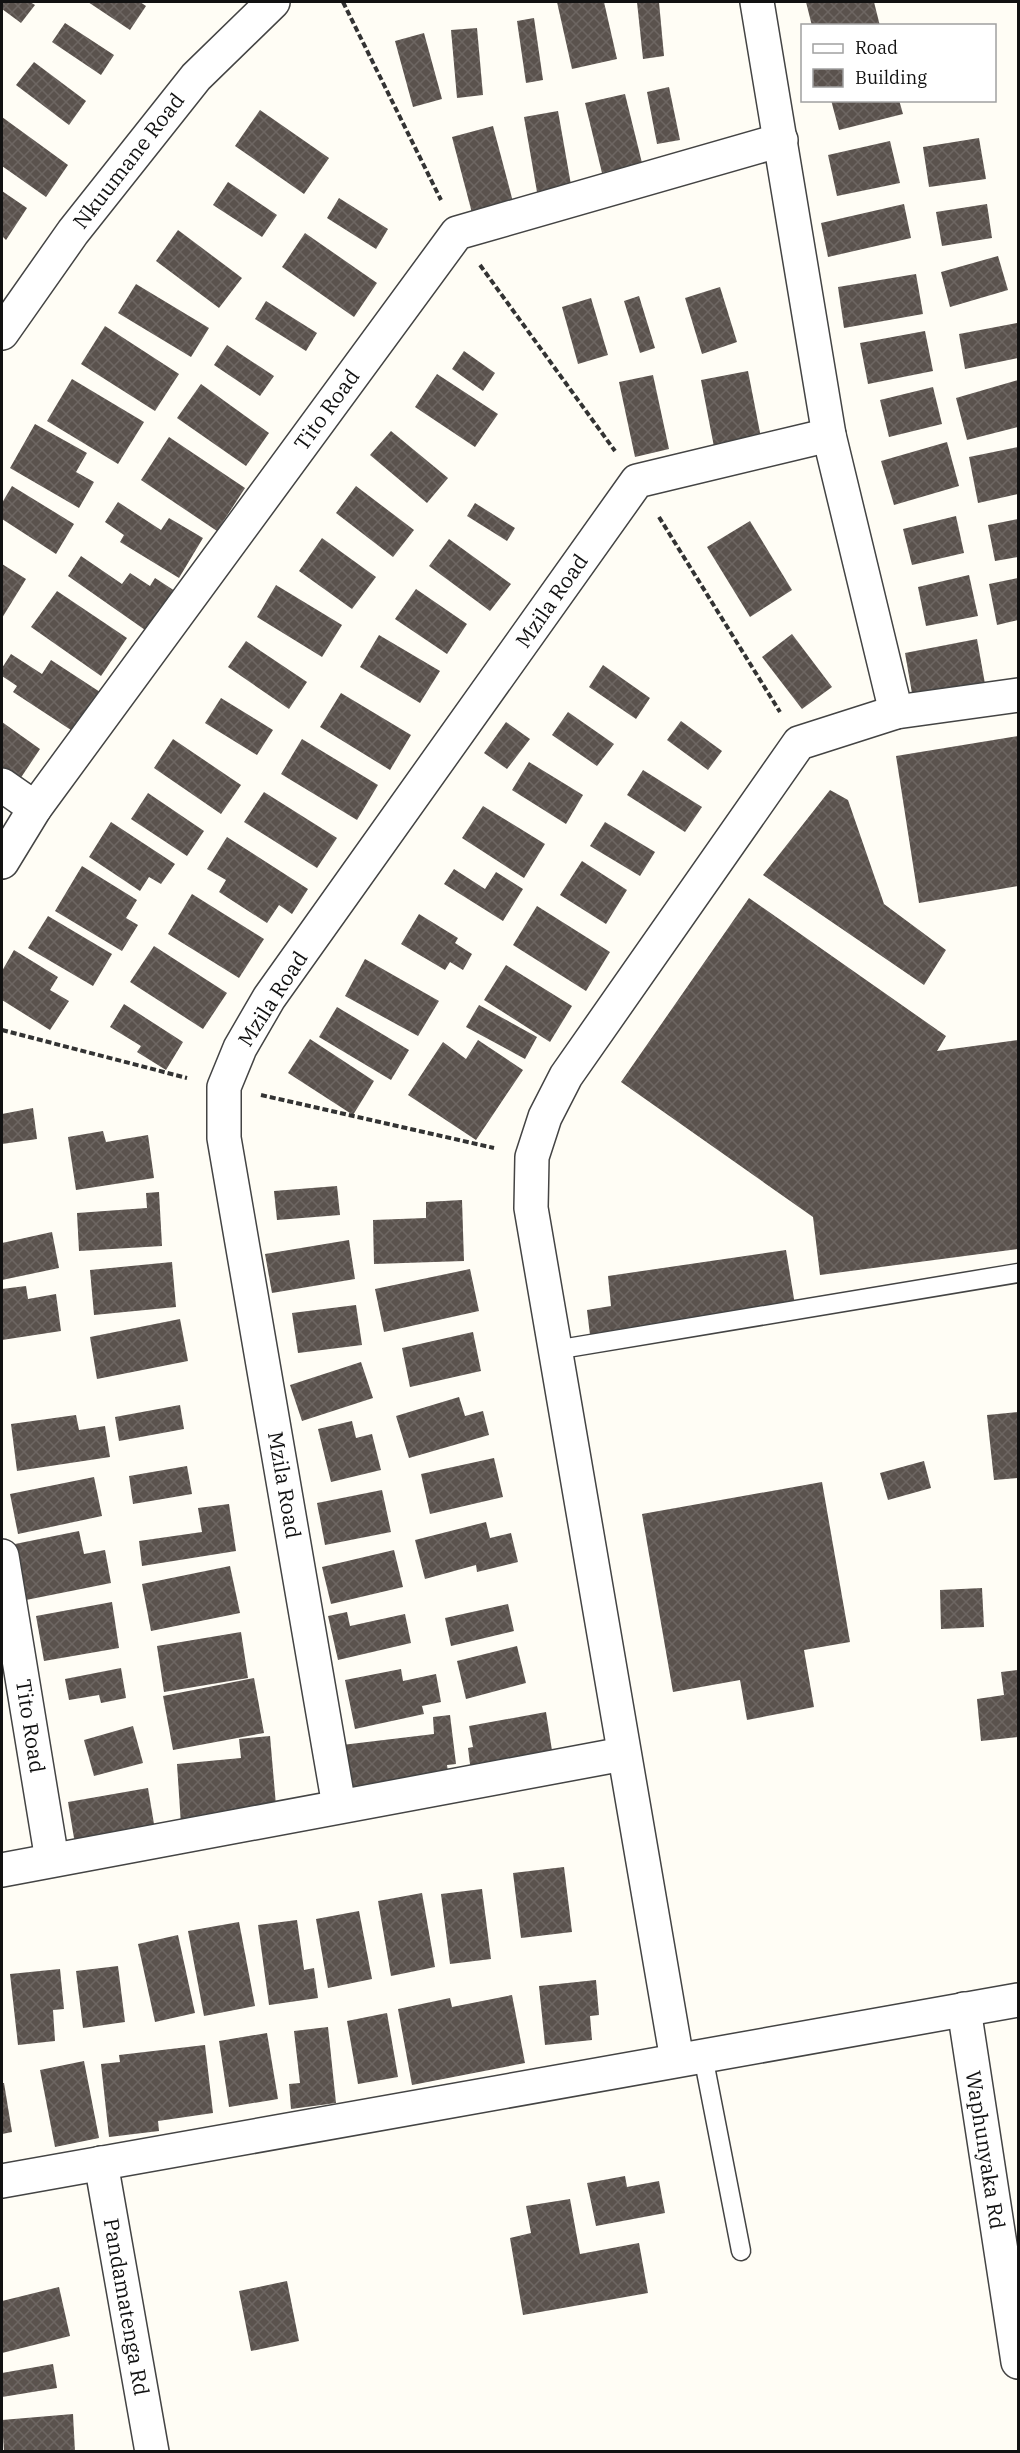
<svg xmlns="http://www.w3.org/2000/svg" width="1020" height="2453" font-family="'IBM Plex Serif',serif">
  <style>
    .building { fill: url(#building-cross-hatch) }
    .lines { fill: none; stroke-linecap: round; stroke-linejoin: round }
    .lane-casing { stroke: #444; stroke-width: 21 }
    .street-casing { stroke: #444; stroke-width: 36 }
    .path { stroke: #333; stroke-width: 4; stroke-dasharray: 6 3; stroke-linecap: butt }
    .lane { stroke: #fff; stroke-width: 18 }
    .street { stroke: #fff; stroke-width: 33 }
    .labels { text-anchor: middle; stroke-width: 6; stroke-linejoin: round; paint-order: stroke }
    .street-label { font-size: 21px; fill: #111; stroke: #fff }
  </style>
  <defs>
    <pattern id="building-cross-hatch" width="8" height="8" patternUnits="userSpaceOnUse" patternTransform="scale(1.5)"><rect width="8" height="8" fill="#5a524d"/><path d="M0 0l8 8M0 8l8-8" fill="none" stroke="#6d6662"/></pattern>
  </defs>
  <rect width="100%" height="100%" fill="#fffdf5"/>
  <g class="building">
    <path d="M2 2H30L35 5 21 23 2 9Z"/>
    <path d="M88 2H140L146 6 130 30Z"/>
    <path d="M557 2H604L617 59 572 69Z"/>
    <path d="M637 2H659L664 56 643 59Z"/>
    <path d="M806 2H874L880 26H812Z"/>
    <path d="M534 18 543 80 526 83 517 21Z"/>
    <path d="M65 23 114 55 101 75 52 42Z"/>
    <path d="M477 28 483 95 457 98 451 30Z"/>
    <path d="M424 33 442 99 413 107 395 41Z"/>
    <path d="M34 62 86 101 69 125 16 85Z"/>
    <path d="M669 87 680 140 657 144 647 92Z"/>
    <path d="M625 94 642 163 602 173 585 103Z"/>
    <path d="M831 100H899L903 114 839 130Z"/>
    <path d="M260 110 329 158 304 194 235 146Z"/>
    <path d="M558 111 571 185 537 192 524 117Z"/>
    <path d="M2 117 68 165 46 197 2 166Z"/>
    <path d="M493 126 513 202 472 213 452 137Z"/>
    <path d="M979 138 986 179 929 187 923 147Z"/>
    <path d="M890 141 900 183 837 196 828 155Z"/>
    <path d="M228 182 277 215 262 237 213 205Z"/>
    <path d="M2 191 27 208 6 240 2 236Z"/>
    <path d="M339 198 388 229 376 249 327 218Z"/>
    <path d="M904 204 911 238 828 257 821 223Z"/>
    <path d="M987 204 992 238 942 246 936 212Z"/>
    <path d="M178 230 242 278 219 308 156 261Z"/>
    <path d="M305 233 377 283 354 317 282 267Z"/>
    <path d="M998 256 1008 290 950 307 941 272Z"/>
    <path d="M916 274 923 314 844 328 838 287Z"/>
    <path d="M136 284 209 328 191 357 118 313Z"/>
    <path d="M720 287 737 342 702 354 685 298Z"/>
    <path d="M639 296 655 348 640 353 624 301Z"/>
    <path d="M591 298 608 355 578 364 562 307Z"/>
    <path d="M266 301 317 333 306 351 255 319Z"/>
    <path d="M1017 323 1018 358 965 369 959 334Z"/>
    <path d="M105 326 179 374 155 411 81 364Z"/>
    <path d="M925 331 933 371 868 384 860 343Z"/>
    <path d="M227 345 274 376 260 396 214 365Z"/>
    <path d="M464 351 495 373 483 391 452 369Z"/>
    <path d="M748 371 762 443 715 452 701 380Z"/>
    <path d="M437 374 498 414 475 447 415 407Z"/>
    <path d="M653 375 669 449 635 457 619 382Z"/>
    <path d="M72 379 144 422 118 464 47 421Z"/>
    <path d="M1018 380V427L967 440 956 398Z"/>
    <path d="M201 384 269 433 246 466 177 418Z"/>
    <path d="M933 387 942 424 889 437 880 400Z"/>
    <path d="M35 424 87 453 76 472 94 482 79 508 10 468Z"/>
    <path d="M391 431 448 478 427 503 370 455Z"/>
    <path d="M169 437 245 488 217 531 141 480Z"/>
    <path d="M947 442 959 486 894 505 881 461Z"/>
    <path d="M1018 447V494L978 503 969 457Z"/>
    <path d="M12 486 74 524 56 554 2 519V503Z"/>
    <path d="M356 486 414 530 393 557 336 513Z"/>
    <path d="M118 502 161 530 169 518 203 538 179 578 120 542 124 535 105 522Z"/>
    <path d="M475 503 515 528 507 541 467 516Z"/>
    <path d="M956 516 964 553 912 565 903 529Z"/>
    <path d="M1018 519V557L995 561 988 525Z"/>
    <path d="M750 521 792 590 750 617 707 547Z"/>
    <path d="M322 538 376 577 352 609 299 571Z"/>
    <path d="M449 539 511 584 490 611 429 566Z"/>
    <path d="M81 556 122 584 130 573 150 586 155 578 175 591 148 632 68 576Z"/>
    <path d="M2 564 26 579 2 618Z"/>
    <path d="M969 575 978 616 926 626 918 587Z"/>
    <path d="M1018 578V620L997 625 989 584Z"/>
    <path d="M276 585 342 625 322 657 257 617Z"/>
    <path d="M416 589 467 624 447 654 395 619Z"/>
    <path d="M57 591 127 638 101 676 31 627Z"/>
    <path d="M792 634 832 687 802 709 762 657Z"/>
    <path d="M379 635 440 671 420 703 360 667Z"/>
    <path d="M977 639 985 684 913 699 905 653Z"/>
    <path d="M246 641 307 682 289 709 228 667Z"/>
    <path d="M11 654 42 674 51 660 100 692 74 732 13 692 17 686 2 676V668Z"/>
    <path d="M603 665 650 698 636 719 589 687Z"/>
    <path d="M341 693 411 735 390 770 320 727Z"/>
    <path d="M221 698 273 730 257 755 205 723Z"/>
    <path d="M568 712 614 744 597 766 552 735Z"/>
    <path d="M681 721 722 751 708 770 667 740Z"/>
    <path d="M2 722 40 749 18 782 2 771Z"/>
    <path d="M506 722 530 739 507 769 484 753Z"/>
    <path d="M1018 736V886L919 903 896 756Z"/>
    <path d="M173 739 241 785 221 814 154 768Z"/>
    <path d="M302 739 378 785 357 820 281 774Z"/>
    <path d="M529 762 583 795 566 824 512 790Z"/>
    <path d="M643 770 702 807 685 832 627 795Z"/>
    <path d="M830 790 848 800 884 904 946 950 924 985 763 875Z"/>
    <path d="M264 792 337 838 317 868 244 822Z"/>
    <path d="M148 793 204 831 187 856 131 819Z"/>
    <path d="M483 806 545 844 524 878 462 838Z"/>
    <path d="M111 822 175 864 161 884 149 877 140 891 89 857Z"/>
    <path d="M605 822 655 852 640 876 590 846Z"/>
    <path d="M227 837 308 889 292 914 279 905 267 923 219 892 226 880 207 869Z"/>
    <path d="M582 861 627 890 606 924 560 895Z"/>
    <path d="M82 866 137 900 126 918 138 925 122 951 55 911Z"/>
    <path d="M454 869 485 889 496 872 523 889 503 921 444 884Z"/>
    <path d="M192 894 264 939 239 978 168 934Z"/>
    <path d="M749 898 946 1036 937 1051 1018 1040V1249L820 1275 813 1217 621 1082Z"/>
    <path d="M537 906 610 952 586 991 513 945Z"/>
    <path d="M419 914 458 938 455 943 472 954 463 970 450 962 445 970 401 944Z"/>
    <path d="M48 916 112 954 93 986 28 948Z"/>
    <path d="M154 946 227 993 203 1029 130 982Z"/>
    <path d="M14 950 58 977 50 990 69 1001 50 1030 2 1000V971Z"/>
    <path d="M365 959 439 1001 418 1036 345 996Z"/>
    <path d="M506 965 572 1006 550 1042 484 1000Z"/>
    <path d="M124 1004 183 1042 166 1070 137 1052 141 1046 110 1027Z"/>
    <path d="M479 1005 537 1037 525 1059 466 1027Z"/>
    <path d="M337 1007 409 1050 391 1080 319 1037Z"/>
    <path d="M310 1039 374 1081 353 1115 288 1073Z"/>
    <path d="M478 1040 523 1070 476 1140 408 1095 443 1042 466 1059Z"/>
    <path d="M33 1108 37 1139 2 1144V1114Z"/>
    <path d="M103 1131 106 1142 148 1135 154 1178 76 1190 68 1137Z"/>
    <path d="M337 1186 340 1215 277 1220 274 1191Z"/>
    <path d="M159 1192 162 1246 79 1251 77 1213 147 1208 146 1193Z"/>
    <path d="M462 1200 464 1261 374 1264 373 1220 426 1218V1202Z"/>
    <path d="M52 1232 59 1268 2 1280V1243Z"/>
    <path d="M349 1240 355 1279 272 1293 265 1254Z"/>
    <path d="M786 1250 795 1305 590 1335 587 1310 611 1306 608 1276Z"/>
    <path d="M172 1262 176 1307 94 1315 90 1270Z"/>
    <path d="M470 1269 479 1311 384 1332 375 1289Z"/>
    <path d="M26 1286 28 1299 56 1294 61 1331 2 1340V1289Z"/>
    <path d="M356 1305 362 1345 298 1353 292 1313Z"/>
    <path d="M180 1319 188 1361 97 1379 90 1337Z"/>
    <path d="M473 1332 481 1371 410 1387 402 1348Z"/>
    <path d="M361 1362 373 1398 302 1421 290 1385Z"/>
    <path d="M459 1397 465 1416 483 1411 489 1435 409 1458 396 1416Z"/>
    <path d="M180 1405 184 1429 119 1441 115 1417Z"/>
    <path d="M1018 1412V1478L994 1480 987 1415Z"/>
    <path d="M76 1415 79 1430 105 1426 110 1457 17 1471 11 1424Z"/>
    <path d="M352 1421 356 1438 372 1434 381 1470 331 1482 318 1429Z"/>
    <path d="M494 1458 503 1497 430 1514 421 1474Z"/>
    <path d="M924 1461 931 1488 888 1500 880 1473Z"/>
    <path d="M187 1466 192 1494 133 1504 129 1476Z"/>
    <path d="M94 1477 102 1516 18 1534 10 1494Z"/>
    <path d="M822 1482 850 1642 804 1650 814 1707 747 1720 740 1680 673 1692 642 1514Z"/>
    <path d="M382 1490 391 1532 325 1545 317 1503Z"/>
    <path d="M229 1504 236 1551 142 1566 139 1541 202 1532 198 1508Z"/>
    <path d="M486 1522 490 1538 511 1533 518 1562 477 1572 476 1565 425 1579 415 1540Z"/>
    <path d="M79 1531 84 1554 105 1550 111 1583 26 1600 15 1544Z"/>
    <path d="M394 1550 403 1587 331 1604 322 1567Z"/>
    <path d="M230 1566 240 1613 151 1631 142 1584Z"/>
    <path d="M982 1588 984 1627 941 1629 940 1590Z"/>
    <path d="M112 1602 119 1648 44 1661 36 1616Z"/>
    <path d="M508 1604 514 1631 451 1646 445 1618Z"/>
    <path d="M347 1612 350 1626 405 1614 411 1643 338 1660 328 1616Z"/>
    <path d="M241 1632 248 1678 164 1692 157 1646Z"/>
    <path d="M517 1646 526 1683 466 1699 457 1661Z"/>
    <path d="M121 1668 126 1698 101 1703 99 1695 69 1700 65 1679Z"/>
    <path d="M401 1669 403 1681 436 1674 441 1702 422 1706 424 1714 355 1729 345 1680Z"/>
    <path d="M1018 1670V1737L981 1741 977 1699 1004 1695 1001 1672Z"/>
    <path d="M254 1678 264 1733 173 1750 163 1696Z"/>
    <path d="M546 1712 553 1757 471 1772 468 1748 473 1747 469 1726Z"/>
    <path d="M450 1715 456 1764 447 1765 449 1779 347 1790 342 1745 434 1734 433 1717Z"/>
    <path d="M133 1726 143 1763 94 1776 84 1740Z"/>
    <path d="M270 1736 277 1817 181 1825 177 1764 241 1758 239 1739Z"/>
    <path d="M148 1788 156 1836 76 1850 68 1802Z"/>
    <path d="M564 1867 572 1932 521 1938 513 1873Z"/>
    <path d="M482 1889 491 1959 450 1964 441 1894Z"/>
    <path d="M422 1893 435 1967 391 1976 378 1901Z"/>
    <path d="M359 1911 372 1979 328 1988 316 1919Z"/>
    <path d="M297 1920 304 1970 314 1968 318 1998 269 2005 258 1925Z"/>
    <path d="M239 1922 255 2006 204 2016 188 1931Z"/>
    <path d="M178 1935 195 2013 155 2022 138 1944Z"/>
    <path d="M118 1966 125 2022 83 2028 76 1971Z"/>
    <path d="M60 1969 64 2009 53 2010 55 2041 18 2045 10 1974Z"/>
    <path d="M596 1980 599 2015 590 2016 592 2040 545 2045 539 1986Z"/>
    <path d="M512 1995 525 2063 412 2085 398 2009 450 1998 452 2007Z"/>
    <path d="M387 2013 398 2077 358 2084 347 2021Z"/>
    <path d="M328 2027 336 2103 291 2109 289 2084 300 2083 294 2031Z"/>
    <path d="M267 2033 278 2099 229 2107 219 2041Z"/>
    <path d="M205 2045 213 2113 158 2121 159 2131 109 2137 101 2064 120 2062 119 2055Z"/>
    <path d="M84 2061 99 2138 55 2147 40 2070Z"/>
    <path d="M2 2083H4L12 2132 2 2134Z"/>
    <path d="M625 2176 627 2187 659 2181 665 2213 596 2226 587 2183Z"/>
    <path d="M570 2199 580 2254 639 2243 648 2293 523 2315 510 2238 531 2233 526 2206Z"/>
    <path d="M287 2281 299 2341 251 2351 239 2291Z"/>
    <path d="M59 2287 70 2336 2 2353V2301Z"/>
    <path d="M53 2364 57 2388 2 2397V2373Z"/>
    <path d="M73 2414 75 2452H4L2 2420Z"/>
  </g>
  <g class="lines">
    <g class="lane-casing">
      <g id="lane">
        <path d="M555 1350 1018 1273"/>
        <path d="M703 2056 741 2251"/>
      </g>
    </g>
    <g class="street-casing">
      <g id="street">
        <path d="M757 2 829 435 896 712"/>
        <path d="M2 333 73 232 196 77 273 2"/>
        <path d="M2 785 35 808"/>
        <path d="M2 862 35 808 457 233 781 140"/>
        <path d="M2 1556 52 1860"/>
        <path d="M339 1806 224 1138V1087L240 1048 269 998 637 481 829 435"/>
        <path d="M2 1870 623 1754"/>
        <path d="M964 2009 1018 2362"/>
        <path d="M677 2060 531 1208 532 1157 545 1117 566 1076 799 743 896 712 1018 695"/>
        <path d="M101 2163 152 2452"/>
        <path d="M2 2181 1018 2000"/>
      </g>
    </g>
    <g class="path">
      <path d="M343 2 441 200"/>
      <path d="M480 265 615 451"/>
      <path d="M659 517 780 712"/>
      <path d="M2 1030 187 1078"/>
      <path d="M261 1095 494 1148"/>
    </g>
    <use href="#lane" class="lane"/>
    <use href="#street" class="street"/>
  </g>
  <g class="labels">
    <g class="street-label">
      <text transform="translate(129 161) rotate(-52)" y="7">Nkuumane Road</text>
      <text transform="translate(327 410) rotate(-54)" y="7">Tito Road</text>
      <text transform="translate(552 601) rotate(-55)" y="7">Mzila Road</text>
      <text transform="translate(273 999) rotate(-57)" y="7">Mzila Road</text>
      <text transform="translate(284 1485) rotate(80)" y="7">Mzila Road</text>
      <text transform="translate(30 1726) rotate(81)" y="7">Tito Road</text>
      <text transform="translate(985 2150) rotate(81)" y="7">Waphunyaka Rd</text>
      <text transform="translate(126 2307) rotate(80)" y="7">Pandamatenga Rd</text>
    </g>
  </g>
  <rect width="1020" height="2453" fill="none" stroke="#111111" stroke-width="6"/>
  <rect x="801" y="24" width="195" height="78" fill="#ffffff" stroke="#a0a0a0" stroke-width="1.5"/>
  <rect x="813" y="44" width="30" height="9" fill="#ffffff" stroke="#a0a0a0" stroke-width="1.5"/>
  <text x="855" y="54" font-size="18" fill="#111111">Road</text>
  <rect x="813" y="69" width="30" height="18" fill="url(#building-cross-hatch)" stroke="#a0a0a0" stroke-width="1.5"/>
  <text x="855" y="84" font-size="18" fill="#111111">Building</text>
</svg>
